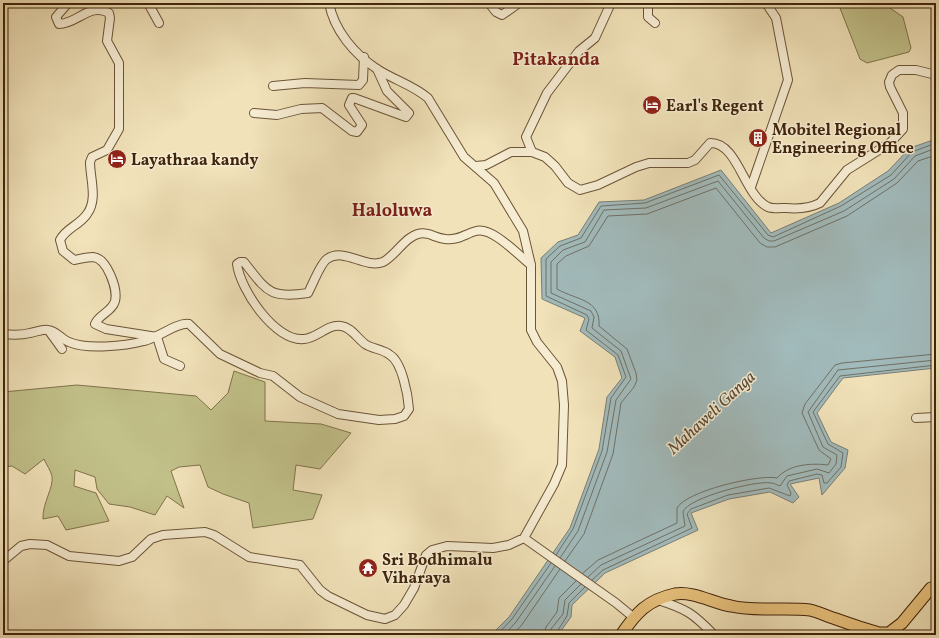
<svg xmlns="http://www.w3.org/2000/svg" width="939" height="638" font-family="Vollkorn,serif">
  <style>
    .green { fill: #c2c18a; stroke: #81734b }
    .water { fill: #a1babb; stroke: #7a7e75 }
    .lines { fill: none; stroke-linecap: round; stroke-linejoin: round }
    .shore { stroke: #707064; stroke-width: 1 }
    .minor-casing { stroke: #6c5437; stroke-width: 10 }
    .major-casing { stroke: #40250c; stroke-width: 13 }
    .minor { stroke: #f6ecd2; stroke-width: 8 }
    .major { stroke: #e8c17c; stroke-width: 11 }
    .labels { text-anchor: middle; stroke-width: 3; stroke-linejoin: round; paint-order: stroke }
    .poi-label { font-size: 16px; font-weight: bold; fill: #40250c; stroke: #f6ecd2; text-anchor: start }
    .water-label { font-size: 17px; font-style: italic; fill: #584a38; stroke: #f6ecd2 }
    .quarter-label { font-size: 18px; font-weight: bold; fill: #7a1f14; stroke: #f6ecd2 }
  </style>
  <rect width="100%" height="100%" fill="#f1e2b9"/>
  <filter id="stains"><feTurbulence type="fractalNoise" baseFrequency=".005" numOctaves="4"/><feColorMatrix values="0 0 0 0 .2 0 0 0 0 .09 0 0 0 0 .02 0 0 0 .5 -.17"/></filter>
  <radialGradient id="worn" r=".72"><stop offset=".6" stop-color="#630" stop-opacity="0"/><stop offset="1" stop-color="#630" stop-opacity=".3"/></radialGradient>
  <g class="green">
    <path d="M838 3H883L903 17 911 48 909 52 867 63 860 59Z"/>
    <path d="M234 371 265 382V421L321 424 351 433 320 469 296 465 293 490 322 495 313 519 253 528 249 503 223 494 208 487 200 465 179 467 171 471 184 508 167 496 155 515 130 507 109 504 97 489 95 477 75 470 74 486 96 493 109 521 66 530 58 516 43 519C42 504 54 487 52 476 51 471 46 464 44 459L25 474 12 466 3 467V392L77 385 196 396 211 410 228 393Z"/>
  </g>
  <path class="water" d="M936 139V368L843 378 817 413 831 442 848 450 845 468 822 495 819 478 790 484 799 497 793 503 770 492 729 499 691 513 698 530 605 573 572 605 571 617 558 635H491L509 617 570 528 599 449 607 397 622 378 615 357 580 331 585 318 542 299 541 258 558 242 578 235 599 202 644 200 721 170 771 233 839 203 888 171 910 148Z"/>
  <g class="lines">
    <g class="shore">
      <path d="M556 555 573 529 602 451 611 398 626 377 618 355 586 330 589 319 587 315 546 296V259L560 246 581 238 601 206 645 203 719 175 768 235 773 237 841 206 891 175 912 152 936 143"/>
      <path d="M560 558 578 531 607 452 616 400 631 379 621 351 592 328 594 317 591 311 551 293V262L563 250 585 242 604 210 646 208 718 181 764 238 769 241H774L844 211 894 179 915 156 936 148"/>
      <path d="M565 561 584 534 613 454 621 403 634 387 637 380 636 373 627 349 599 326C601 299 576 300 557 289V264L566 256 589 246 608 216 647 214 716 188 760 243 767 247H775L847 216 897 183 918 161 936 155"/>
      <path d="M583 573 598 560 677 523V508C686 491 759 474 777 478 789 464 812 463 828 465L831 459 819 450 802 413 805 404 835 365 842 363 936 354"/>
      <path d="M588 577 601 565 685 526 683 512C687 498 756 480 771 483 774 483 777 485 780 486L787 476 817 469 829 473 836 464 837 455 823 447 808 412 838 370 936 360"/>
      <path d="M592 580 603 570 692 528 687 514 691 509 728 495 769 488 790 496 791 493 787 485 789 481 817 474 822 475 824 483H827L841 467 843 453 828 444 813 412 840 376 936 365"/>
      <path d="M497 635 512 619 551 563"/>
      <path d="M504 635 516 622 555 566"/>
      <path d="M512 635 521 626 560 569"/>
      <path d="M544 635 546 627 557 612 559 598 576 581"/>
      <path d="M550 635 551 629 563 614 565 600 581 584"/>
      <path d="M555 635 567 616 569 603 585 587"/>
    </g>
    <g class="minor-casing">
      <g id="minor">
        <path d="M68 3 56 17 59 24C77 24 90 2 109 13L110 18 107 41 119 63V129L107 150 92 157 90 162C90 178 98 200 87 214 80 225 66 228 60 240L63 251 74 260C80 259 87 257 93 257 107 258 118 289 115 301 112 312 99 314 95 324L106 329 157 337 164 359 180 366"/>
        <path d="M148 3 159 23"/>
        <path d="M489 3 496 12 502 15 519 3"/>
        <path d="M648 3V17L655 23"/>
        <path d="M273 86 305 83 359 85 363 80 364 57"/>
        <path d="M254 113 277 115 301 109 322 108 352 131 357 132 362 125 349 105 352 98H354L406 117 409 113 387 91 377 69"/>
        <path d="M532 152 526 137 547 93 579 51 595 38 611 3"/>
        <path d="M476 166 486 165 511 152H532L545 157 555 166 568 183 580 190 598 185 636 167 649 163H688L695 160 710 143C738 142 744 196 768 207 773 209 781 208 786 208 797 209 810 208 820 203L847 170 890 143 903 129V113L890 87 889 82 892 75 899 70H916L936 75"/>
        <path d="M751 187 788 80 776 18 766 3"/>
        <path d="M49 331 62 349"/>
        <path d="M3 334C12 335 22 335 30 333 36 332 42 329 48 330 57 331 61 339 69 342 87 350 125 346 144 341 158 338 177 322 189 324L220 354 260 373 273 376 300 397 338 414 379 420 395 419 404 416 409 409C408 395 402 362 390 355 383 349 372 349 365 344 357 338 351 327 341 326 327 324 318 338 304 339 275 342 240 289 237 264L240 262H244C267 291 269 299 308 293 313 284 320 264 327 259 344 247 365 269 383 262 393 257 401 244 410 238 425 228 431 237 445 239 457 241 465 234 476 231 492 226 519 256 531 265"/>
        <path d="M916 418 936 417"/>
        <path d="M524 538 616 603 633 617"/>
        <path d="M3 561 21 546 30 544 47 545 69 556 119 561 132 557 151 539 163 535 205 532 214 535 249 557 300 565 320 590 328 596 367 615 385 619 395 615 404 605 414 588 426 555 432 550 447 546 493 548 509 545 524 538 554 484 562 465 564 405 562 381 557 367 537 342 531 330V265L523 231 494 183 464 157 428 98C413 85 394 80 377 69 354 54 334 30 329 3"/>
        <path d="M658 600C686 609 693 613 714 635"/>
      </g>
    </g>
    <g class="major-casing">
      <path id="major" d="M621 635C636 613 647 600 675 594 693 591 713 603 731 606 757 612 783 607 810 610 818 612 827 616 836 619 850 624 864 629 879 633H889L902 623 931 588 936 587"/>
    </g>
    <use href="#minor" class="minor"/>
    <use href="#major" class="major"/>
  </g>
  <defs>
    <g id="hotel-disc" transform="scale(1)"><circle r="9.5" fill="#8f2418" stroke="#f6ecd2"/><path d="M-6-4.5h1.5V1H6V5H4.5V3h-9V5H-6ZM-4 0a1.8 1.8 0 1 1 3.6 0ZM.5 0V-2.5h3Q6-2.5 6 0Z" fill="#fff"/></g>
    <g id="building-disc" transform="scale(1)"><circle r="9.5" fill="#8f2418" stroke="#f6ecd2"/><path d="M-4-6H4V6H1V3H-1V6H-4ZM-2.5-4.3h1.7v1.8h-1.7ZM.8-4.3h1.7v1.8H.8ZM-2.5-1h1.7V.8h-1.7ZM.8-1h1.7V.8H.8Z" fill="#fff"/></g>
    <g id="temple-disc" transform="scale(1)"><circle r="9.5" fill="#8f2418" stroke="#f6ecd2"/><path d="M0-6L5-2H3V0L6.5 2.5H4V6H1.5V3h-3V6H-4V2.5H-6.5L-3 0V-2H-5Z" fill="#fff"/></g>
  </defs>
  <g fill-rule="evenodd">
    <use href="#hotel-disc" x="652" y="105"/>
    <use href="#building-disc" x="758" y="138"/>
    <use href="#hotel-disc" x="117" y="159"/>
    <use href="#temple-disc" x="368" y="568"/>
  </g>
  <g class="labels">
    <g class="poi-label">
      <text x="666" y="111">Earl's Regent</text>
      <text x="772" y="135">Mobitel Regional<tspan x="772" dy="18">Engineering Office</tspan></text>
      <text x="131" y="165">Layathraa kandy</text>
      <text x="382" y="565">Sri Bodhimalu<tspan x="382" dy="18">Viharaya</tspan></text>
    </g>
    <g class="water-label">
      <text transform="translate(711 412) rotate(-43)" y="6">Mahaweli Ganga</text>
    </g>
    <g class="quarter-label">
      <text x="556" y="65">Pitakanda</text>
      <text x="392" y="216">Haloluwa</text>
    </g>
  </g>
  <rect width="939" height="638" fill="none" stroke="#f1e2b9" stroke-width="16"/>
  <rect x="4" y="4" width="931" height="630" fill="none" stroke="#40250c" stroke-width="2"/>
  <rect x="8" y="8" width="923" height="622" fill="none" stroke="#40250c"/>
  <rect width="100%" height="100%" filter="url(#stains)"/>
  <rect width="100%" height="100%" fill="url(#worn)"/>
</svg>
